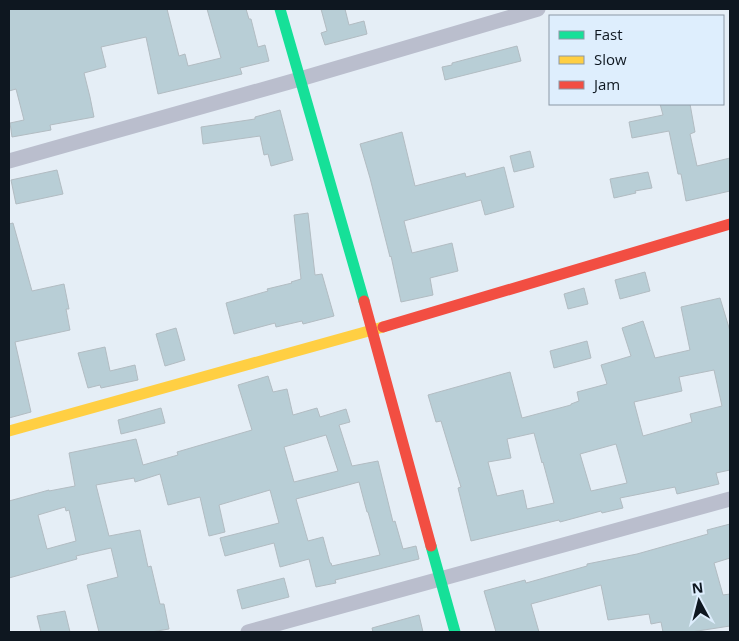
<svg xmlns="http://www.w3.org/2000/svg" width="739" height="641" font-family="'Open Sans',sans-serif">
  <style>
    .building { fill: #b8ced6; stroke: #b2bcc2; fill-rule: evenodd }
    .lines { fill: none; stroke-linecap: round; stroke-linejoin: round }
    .street { stroke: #babecd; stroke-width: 15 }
    .fast { stroke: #16e098; stroke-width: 11 }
    .slow { stroke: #ffcf43; stroke-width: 11 }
    .jam { stroke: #f24e42; stroke-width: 11 }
  </style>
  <rect width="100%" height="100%" fill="#e5eef6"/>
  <g class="building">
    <path d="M9 9H167L179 56 185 54 188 66 221 58 207 9H246L249 19H251L258 47 265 45 269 61 240 68 242 74 158 94 146 37 101 47 106 67 84 73 90 97 94 117 50 125 51 130 12 137 10 123 24 120 16 89 9 91Z"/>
    <path d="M321 9H345L349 25 364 21 367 34 325 45 321 33 327 31Z"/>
    <path d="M517 46 521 61 445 80 442 67 452 65V63Z"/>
    <path d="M660 104H690L695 132 690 134 697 166 730 158V191L686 201 681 174H678L669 131 632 138 629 122 663 115Z"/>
    <path d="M280 110 293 160 271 166 268 154 264 155 260 136 203 144 201 127 255 119V117Z"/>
    <path d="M402 132 415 186 465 173 466 177 504 167 514 207 485 215 481 200 404 221 412 253 452 243 458 271 430 278 433 295 401 302 391 256 390 257 370 178 360 144Z"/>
    <path d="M530 151 534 167 514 172 510 156Z"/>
    <path d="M57 170 63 194 16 204 11 180Z"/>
    <path d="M648 172 652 188 635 191 636 193 614 198 610 179Z"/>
    <path d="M308 213 315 275 322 274 334 316 303 324 302 321 276 327 275 323 234 334 226 303 268 291 267 289 292 283 291 282 301 279 294 215Z"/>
    <path d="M13 223 32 291 64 284 69 309H66L70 330 15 342 31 412 9 418V224Z"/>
    <path d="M645 272 650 291 620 299 615 280Z"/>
    <path d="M584 288 588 304 568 309 564 294Z"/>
    <path d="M720 298 730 331V470L716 473 719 484 677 494 675 487 620 498 623 508 602 513 601 511 560 522 559 520 471 541 458 488 461 487 441 421 436 422 428 395 510 372 522 418 571 405V404L579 401 577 392 607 384 601 365 631 356 622 328 643 321 655 358 690 350 681 307ZM714 370 722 406 690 414 692 422 643 436 634 402 682 391 679 377ZM534 433 542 463 543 462 554 503 527 509 523 490 497 496 488 462 511 458 507 439ZM616 444 627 483 591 491 580 454Z"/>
    <path d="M176 328 185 360 165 366 156 334Z"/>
    <path d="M587 341 591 358 554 368 550 351Z"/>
    <path d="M105 347 110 371 135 365 138 380 101 388 100 385 88 388 78 353Z"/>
    <path d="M268 376 273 392 287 389 293 415 317 408 320 417 346 409 350 422 339 425 352 466 378 461 393 522 395 521 403 549 416 546 419 559 335 580 336 583 316 587 309 559 280 567 274 543 225 556 220 538 279 523 270 490 219 505 225 532 209 536 200 497 168 505 160 474 135 482 134 478 96 485 109 536 140 530 148 567 151 566 160 604H164L169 629 151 632H99L87 585 118 577 111 548 76 556 77 559 9 578V501L49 490V491L75 486 69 453 136 439 143 465 178 455 177 452 252 430 238 385ZM326 435 338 471 294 482 284 447ZM359 482 367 512H368L380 555 332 566 331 563H330L323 537 308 541 296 499ZM65 507 66 511 69 510 76 541 47 549 38 515Z"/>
    <path d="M161 408 165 423 121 434 118 420Z"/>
    <path d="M730 524V558L714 563 723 595 730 594V626L691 632H663L661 622 651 624 649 614 608 620 601 585 531 604 539 632H496L484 591 525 580 526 583 587 566V564L637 554 708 534 707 530Z"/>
    <path d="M284 578 289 597 242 609 237 590Z"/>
    <path d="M65 611 70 632H41L37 616Z"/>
    <path d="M419 615 423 632H373L372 628Z"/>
  </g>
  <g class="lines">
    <g class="street">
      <path d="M9 161 300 79 538 9"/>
      <path d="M248 632 730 499"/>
    </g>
    <g class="fast">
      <path d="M280 9 364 301"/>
      <path d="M431 546 455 632"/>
    </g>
    <path class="slow" d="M9 431 383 327"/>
    <g class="jam">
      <path d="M364 301 431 546"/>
      <path d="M383 327 730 224"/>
    </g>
  </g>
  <rect width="739" height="641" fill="none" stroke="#0e1720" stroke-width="20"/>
  <rect x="549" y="15" width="175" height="90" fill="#deeefd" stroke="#8b98a5"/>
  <rect x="559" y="31" width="25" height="8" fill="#16e098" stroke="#8b98a5"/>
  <text x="594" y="40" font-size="15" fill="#0e1720">Fast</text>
  <rect x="559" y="56" width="25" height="8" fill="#ffcf43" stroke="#8b98a5"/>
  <text x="594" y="65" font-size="15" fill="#0e1720">Slow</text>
  <rect x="559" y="81" width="25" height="8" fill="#f24e42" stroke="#8b98a5"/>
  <text x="594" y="90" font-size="15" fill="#0e1720">Jam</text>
  <g transform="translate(699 601) rotate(353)" stroke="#deeefd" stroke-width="4" paint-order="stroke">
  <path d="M0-4L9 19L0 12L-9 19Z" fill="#0e1720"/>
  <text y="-8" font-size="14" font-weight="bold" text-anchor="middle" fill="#0e1720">N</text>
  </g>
</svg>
